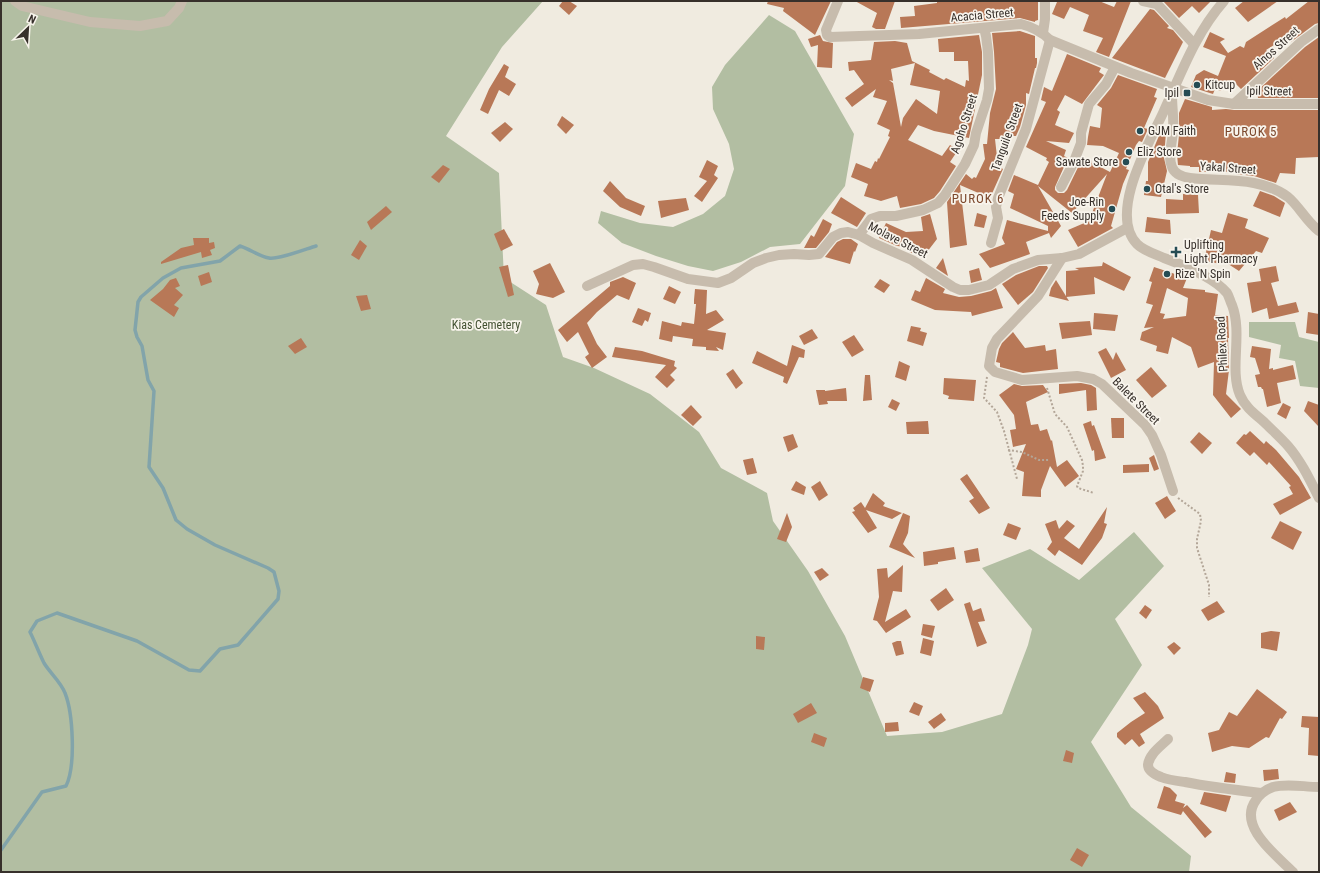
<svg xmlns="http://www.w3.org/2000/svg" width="1320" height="873" font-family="'Roboto Condensed',sans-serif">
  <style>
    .green { fill: #b2bea2 }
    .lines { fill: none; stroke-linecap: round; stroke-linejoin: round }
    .stream { stroke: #82a4aa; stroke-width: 3.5 }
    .building { fill: #b87857; fill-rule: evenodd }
    .path { stroke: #b3a698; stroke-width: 2; stroke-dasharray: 2 2; stroke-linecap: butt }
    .minor { stroke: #c7bcad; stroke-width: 10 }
    .poi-dot { fill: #254c54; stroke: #f8f4ec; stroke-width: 1.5 }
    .labels { text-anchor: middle; stroke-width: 3.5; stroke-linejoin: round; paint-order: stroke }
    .street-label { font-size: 12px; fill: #37302b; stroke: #f8f4ec }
    .poi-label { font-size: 12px; fill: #37302b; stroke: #f8f4ec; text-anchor: start }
    .park-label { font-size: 12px; fill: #435232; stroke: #f8f4ec }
    .neighbourhood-label { font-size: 13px; letter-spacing: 1px; fill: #7c482d; stroke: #f8f4ec }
  </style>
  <rect width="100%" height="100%" fill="#f0ebe0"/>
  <g class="green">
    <path d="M1 1H543L502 47 446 136 499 173 504 278 546 305 563 357 594 368 650 394 699 432 721 468 767 493 773 521 808 571 845 636 887 736 942 732 1002 714 1028 645 1032 629 982 568 1030 549 1079 580 1134 532 1164 566 1115 619 1142 665 1091 742 1131 807 1191 856 1189 872H1Z"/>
    <path d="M769 15 795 31 854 134 845 186 800 244 770 247 741 262 713 271 688 266 656 256 622 243 598 223 601 211 640 223 673 227 703 214 725 196 734 169 729 144 713 109 712 87 725 65Z"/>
    <path d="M1249 322H1295L1299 337 1319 342V388L1300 386 1295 361 1279 358 1281 345 1249 337Z"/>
  </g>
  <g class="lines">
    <path class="stream" d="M1 850 42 792 66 786C76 766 73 713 65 693 61 682 50 673 44 663 39 653 35 642 30 632L37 621 57 613 137 641 189 670 200 671 220 649 238 645 278 599 279 591 274 572 268 568 215 545 187 529 176 520 163 488 149 467 154 391 148 380 142 346 137 337 135 330 138 302 141 297 163 278 181 268 220 261 240 246C250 249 260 257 269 258 278 260 306 249 316 246"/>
  </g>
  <g class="building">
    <path d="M563 1H569L577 6 569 15 559 6Z"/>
    <path d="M768 1H831L815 35 783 11 784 8 767 4Z"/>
    <path d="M855 1H895L885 29H876L872 27 877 13Z"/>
    <path d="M937 1H1038V20L1035 21V22L1020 18 901 28 900 17 915 16 914 6 937 3Z"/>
    <path d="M1056 1H1099L1114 7 1117 1H1131L1109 57 1096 52 1103 38 1083 31 1089 15 1070 7 1064 19 1052 14 1057 2Z"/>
    <path d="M1163 1H1211L1199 13 1192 6 1179 18Z"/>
    <path d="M1244 1H1278L1248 22 1235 8Z"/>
    <path d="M1309 1H1319V23L1315 24 1291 42 1287 37 1266 50 1274 58 1241 89 1232 80 1229 89 1223 87 1221 91 1215 89 1213 94 1191 87 1196 75 1204 70 1218 76 1226 56 1203 47 1210 32 1225 39 1220 42 1228 53 1240 46 1244 48 1246 42 1285 17 1286 19Z"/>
    <path d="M1150 9 1154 10 1169 26 1167 28 1173 30 1183 42 1165 78 1112 58Z"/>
    <path d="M1020 31 1035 36V58H1037V63L1036 68H1035L1029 94 1026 93V105L1020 127 1016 136H1003L1002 139H995L998 166 1003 169 990 198 960 185 967 245 950 248 947 202 966 174 972 179 974 177 976 178 985 159 983 144H987L990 113 996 89 994 52 992 33Z"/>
    <path d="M820 35 823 41 833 43 832 68 817 67 818 45 811 47 808 39Z"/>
    <path d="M979 35 982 52V75L969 138 934 131 918 125 908 140 942 156 950 145 958 150 950 162 956 166 940 191 934 198 921 204 900 208 897 196 881 201 864 196 868 184 851 177 856 163 871 169 875 161 877 162 878 158 879 159 890 137 888 136 890 130 877 124 887 101 873 97 876 89 852 107 845 98 864 84 854 70 849 71 848 62 871 60 874 42 895 41 907 43 912 61 930 70 929 72 944 80 946 78 965 87 966 80 969 81 968 61H954V52H939L938 39ZM915 63 910 85 940 91 937 114 916 99 903 118 901 127 893 83 889 80 893 81 891 69Z"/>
    <path d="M1319 37V98H1258L1257 91 1305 47Z"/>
    <path d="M1067 54 1101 68 1099 72 1104 75 1082 104 1065 95 1057 110 1060 112 1055 125 1074 133 1069 143 1046 141 1066 150 1064 156 1068 158 1055 187V190L1058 193H1064L1067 190 1083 157 1092 161 1091 162 1110 172 1119 153 1103 146 1087 145 1088 137 1090 126 1100 128 1102 108 1097 105 1111 88 1118 75 1157 89 1154 97 1157 98 1144 128 1148 129 1142 142 1139 141 1136 145 1126 169 1129 170 1123 184 1111 226 1113 228 1078 247 1068 230 1089 221 1107 174 1072 213 1038 186 1061 226 1051 238 1049 233 1026 242 1030 254 990 268 979 254 1005 244 1002 238 1007 220 1048 231V226L1010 208 1014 194 1008 191 1014 175 1038 185 1049 162 1046 160 1047 158 1026 147 1046 102 1041 100 1044 87 1052 91Z"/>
    <path d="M504 64 509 67 505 77 516 84 509 96 499 90 488 114 480 110 489 89Z"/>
    <path d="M1185 99 1212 107V110L1226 109 1234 110H1319V157L1296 158 1295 174 1280 173 1276 183 1254 176 1236 174V172L1209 171V172H1199V167H1190V166L1178 165 1177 154 1179 135V113Z"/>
    <path d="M562 116 574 125 566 134 557 125Z"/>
    <path d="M505 122 513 129 500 142 491 133Z"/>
    <path d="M1161 131 1166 132 1164 158 1167 171 1161 197 1144 195 1146 181H1148V162Z"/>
    <path d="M707 160 718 166 714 175 718 178 702 202 694 196 707 181 699 177Z"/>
    <path d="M443 165 450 169 439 183 431 177Z"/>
    <path d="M610 181 626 198 645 206 641 216 620 207 603 191Z"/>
    <path d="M1260 191 1274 196 1285 203 1280 217 1253 206Z"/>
    <path d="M1183 194 1198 195 1199 213 1166 214V199L1183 200Z"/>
    <path d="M841 197 866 213 857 227 831 213Z"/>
    <path d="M686 198 689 210 661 218 658 201Z"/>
    <path d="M386 206 392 212 371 230 367 222Z"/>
    <path d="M977 213 987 216 984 228 974 226Z"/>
    <path d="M1228 213 1248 219 1245 228 1269 238 1262 253 1256 251 1239 271 1222 260 1221 264 1204 261 1211 230 1222 233Z"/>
    <path d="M930 214 937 239 927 252 911 253 908 251V247L897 246 879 238 886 223 906 232 923 231 921 217Z"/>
    <path d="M1147 217 1170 220 1171 234 1145 232Z"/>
    <path d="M823 219 832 224 829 232 816 248H804L811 235 814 237Z"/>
    <path d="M504 229 513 245 501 251 494 234Z"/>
    <path d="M193 238H209V243L214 242 215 248 210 250 212 255 202 258 201 252 161 264V262L181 248 194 245Z"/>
    <path d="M843 239H851L858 244 855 252 854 251 850 264 825 257 837 242Z"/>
    <path d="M360 240 367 246 359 260 351 255Z"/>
    <path d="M943 258 948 276 936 268Z"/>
    <path d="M1103 262 1131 277 1124 291 1094 277 1095 294 1066 297V271L1079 270 1075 268 1102 266Z"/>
    <path d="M550 263 565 292 553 298 536 294 539 284 533 271Z"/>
    <path d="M508 265 514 295 508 297 499 267Z"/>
    <path d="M1039 266H1047L1048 268 1033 292 1018 305 1002 284 1016 275Z"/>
    <path d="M1276 266 1279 281 1271 283 1278 306 1296 302 1299 312 1269 319 1267 308 1252 313 1247 283 1261 281 1259 269Z"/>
    <path d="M1154 267 1187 278 1183 288 1205 290V292L1218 294 1215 315 1228 316 1229 338H1228L1229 370 1226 394 1241 409 1231 418 1213 395 1214 362 1198 368 1191 347 1172 337 1168 354 1156 351 1157 346 1140 340 1142 332 1154 327 1144 328 1153 305 1146 303 1152 282 1149 281ZM1167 288 1188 298 1186 316 1163 319 1165 314 1160 313Z"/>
    <path d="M979 268 982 280 971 283 969 271Z"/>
    <path d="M209 272 212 282 201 286 198 276Z"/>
    <path d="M623 277 636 283 629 300 617 295 597 312 587 323 597 344 607 357 592 368 585 357 589 354 578 332 567 342 558 330 610 286V282Z"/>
    <path d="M176 278 180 286 175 288 183 295 174 305 179 308 174 317 150 300 163 289 170 280Z"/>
    <path d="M926 278 945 289 943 293 959 297 971 296 991 291 996 288 1003 308 972 316 971 312 935 310 911 300 915 290 920 292Z"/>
    <path d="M880 279 890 285 884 293 874 287Z"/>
    <path d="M1056 280 1069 301 1049 296 1051 288Z"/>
    <path d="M669 286 681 292 675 304 663 299Z"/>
    <path d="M695 289 707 290 706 314 716 310 724 320 707 330 726 333 723 350 716 347 719 351 706 350V347L692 346 693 339 673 336 672 342 659 339 662 321 681 326 682 322 694 324 696 304H694V300Z"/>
    <path d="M367 295 371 309 361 311 356 296Z"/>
    <path d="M638 308 651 313 648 322 645 320 642 326 632 322Z"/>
    <path d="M1308 312 1319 314V335L1306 333Z"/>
    <path d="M1094 313 1118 315 1115 331 1093 329Z"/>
    <path d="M1090 321 1092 335 1062 339 1059 323Z"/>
    <path d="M911 326 921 328 920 331 927 333 923 346 907 341Z"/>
    <path d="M812 329 818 338 804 345 799 336Z"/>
    <path d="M1013 332 1025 348 1045 345 1046 351 1056 349 1058 369 1023 373 1000 367V363L996 362 999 349 1002 343Z"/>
    <path d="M854 335 864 350 852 357 842 342Z"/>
    <path d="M301 338 307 347 295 354 288 346Z"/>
    <path d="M792 345 805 350 804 358 799 357 787 384 783 382 784 377 752 363 757 351 787 366Z"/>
    <path d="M1252 346 1271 349 1269 369 1273 368V370L1293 365 1296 379 1277 383 1281 403 1267 407 1263 389H1262L1261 387H1258L1255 375 1260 374 1255 358 1250 357Z"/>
    <path d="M615 347 642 351 675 361 674 366 677 368 670 375 675 380 667 388 655 377 666 365 612 357Z"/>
    <path d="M1106 348 1113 360 1116 352 1126 370 1111 378 1098 352Z"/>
    <path d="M899 361 910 366 906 381 895 377Z"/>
    <path d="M1151 367 1167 386 1152 398 1136 380Z"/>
    <path d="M733 369 743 383 736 389 726 374Z"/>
    <path d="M865 375H870L872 400 863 401Z"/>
    <path d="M944 378 976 380 974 401 948 399 949 396 943 394Z"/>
    <path d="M1081 383 1091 385 1096 388 1097 410 1087 411 1086 390 1059 394V384Z"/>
    <path d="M1014 384 1022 386 1043 385 1048 392 1026 402 1031 425 1038 424 1040 431 1047 429 1051 441 1052 440 1057 467 1067 460 1079 476 1065 487 1050 466 1041 490V497L1022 496 1024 472 1016 469 1026 444 1013 447 1010 430 1016 429 1014 415 999 395Z"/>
    <path d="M846 388 847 401H827L828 404 819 405 816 390H825V391Z"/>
    <path d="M892 399 900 403 896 411 888 407Z"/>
    <path d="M1308 401 1319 405V427L1304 411Z"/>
    <path d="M1283 403 1291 407 1286 419 1277 414Z"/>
    <path d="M691 405 702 417 693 426 681 415Z"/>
    <path d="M1111 418H1124V438H1112Z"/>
    <path d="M928 421 929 434H907L906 422Z"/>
    <path d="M1091 421 1092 426 1094 425 1106 458 1095 461 1094 450 1092 451 1083 424Z"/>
    <path d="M1250 431 1264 444 1266 441 1276 450 1299 477 1311 498 1280 515 1273 504 1293 494 1289 487 1291 486 1269 462 1267 465 1254 452 1250 456 1236 443 1244 434 1246 435Z"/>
    <path d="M1199 432 1212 443 1202 454 1190 442Z"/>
    <path d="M793 434 798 447 788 452 783 437Z"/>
    <path d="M1154 455 1159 469 1154 471 1149 458Z"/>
    <path d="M753 458 757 473 747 475 743 460Z"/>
    <path d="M1149 464V472L1123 473V465Z"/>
    <path d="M967 474 990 508 979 514 969 501 974 498 960 479Z"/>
    <path d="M796 481 806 487 804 495 791 490Z"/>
    <path d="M820 481 828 495 819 501 811 487Z"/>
    <path d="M873 493 885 503 883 506 902 513 892 519 866 510 877 528 868 533 852 512 855 511 853 508 861 502 865 508Z"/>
    <path d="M1167 496 1176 511 1165 519 1155 503Z"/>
    <path d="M1107 507 1104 523 1107 524 1102 538 1082 565 1059 550 1055 556 1047 549 1052 542 1045 524 1056 520 1059 529 1067 520 1075 526 1064 538 1079 549Z"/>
    <path d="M787 513 792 527 786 542 777 539Z"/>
    <path d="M903 513 910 516 908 533 903 544 915 558 889 547Z"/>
    <path d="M1280 521 1302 532 1293 550 1271 538Z"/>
    <path d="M1008 523 1021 528 1016 540 1003 535Z"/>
    <path d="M954 547 956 559 938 562V564L924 566 923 552Z"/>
    <path d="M978 548 980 561 966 563 964 551Z"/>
    <path d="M903 565 902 592 893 591 885 622 906 609 911 617 886 633 877 621 873 620 879 597 877 569 887 568 888 578Z"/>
    <path d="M822 568 829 575 820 581 814 572Z"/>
    <path d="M946 588 954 600 938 611 930 600Z"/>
    <path d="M1217 601 1225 612 1208 621 1201 610Z"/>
    <path d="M970 602 973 611 981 608 985 621 978 622 987 643 977 647 964 604Z"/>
    <path d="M1145 605 1152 610 1146 619 1139 613Z"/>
    <path d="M923 624 935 626 932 638 921 635Z"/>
    <path d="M1271 631 1280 632 1277 651 1261 648V633Z"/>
    <path d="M756 636 765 637 764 650 756 649Z"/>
    <path d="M923 638 934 641 931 656 920 653Z"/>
    <path d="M897 641H901L904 654 896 656 892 643Z"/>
    <path d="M1174 642 1181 648 1174 655 1167 647Z"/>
    <path d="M863 677 874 680 870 692 860 688Z"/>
    <path d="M1257 689 1287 712 1282 719 1280 718 1269 738 1266 737 1249 748 1232 746 1212 752 1208 733 1219 730 1229 712 1237 716Z"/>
    <path d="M1145 692 1158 706 1164 718 1140 734 1145 743 1139 747 1132 739 1125 745 1117 737V733L1131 722 1145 713 1133 698Z"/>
    <path d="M914 702 923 706 919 716 909 712Z"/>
    <path d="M811 703 817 713 798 723 793 714Z"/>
    <path d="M941 713 946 720 934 729 928 722Z"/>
    <path d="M1302 716 1319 717V756L1308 755 1309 728 1301 727Z"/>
    <path d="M898 722 899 731 885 732V723Z"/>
    <path d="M814 733 827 738 824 747 811 742Z"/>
    <path d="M1066 750 1074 753 1072 763 1063 761Z"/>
    <path d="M1278 769 1279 779 1264 781 1263 770Z"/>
    <path d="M1226 772 1236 774 1235 783 1224 782Z"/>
    <path d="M1164 786 1170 788 1177 795 1175 801 1185 804 1183 808 1187 805 1212 832 1205 838 1183 811 1181 815 1157 808Z"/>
    <path d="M1204 792 1231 796 1226 812 1200 804Z"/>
    <path d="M1290 802 1297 812 1279 821 1274 810Z"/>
    <path d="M1077 848 1089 855 1082 867 1070 860Z"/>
  </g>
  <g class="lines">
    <g class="path">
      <path d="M987 377 984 398 997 412 1004 431 1017 479"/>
      <path d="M1047 388 1055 414 1067 427 1082 460 1083 466V471L1077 486 1078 488 1094 493"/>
      <path d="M1008 450 1022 452 1039 460H1050"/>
      <path d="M1178 498 1200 514 1201 521 1197 539V548L1209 585V597"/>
    </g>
    <g class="minor">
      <path d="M15 1 22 6 90 22 140 26 167 21 179 8 182 1"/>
      <path d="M838 1 826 30 827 35 830 37 919 34 1021 24C1033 27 1041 31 1050 40L1131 73 1208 100 1234 104H1319"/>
      <path d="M1143 1 1157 4 1194 44"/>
      <path d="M1224 1C1195 34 1181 74 1163 113 1149 143 1108 214 1137 244 1144 251 1155 254 1164 258 1183 265 1214 277 1227 293 1229 296 1230 301 1232 305 1243 334 1229 369 1240 395 1245 407 1255 414 1264 422 1272 430 1281 438 1288 446 1301 461 1310 480 1319 498"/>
      <path d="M1043 33 1045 19V1"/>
      <path d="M1172 95C1172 107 1174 118 1173 130 1173 141 1167 156 1172 167 1175 175 1183 177 1190 178 1223 182 1259 176 1288 197 1299 206 1306 221 1319 231"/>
      <path d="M1234 104 1301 42 1319 29"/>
      <path d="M1061 187 1073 164 1081 143V133L1089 104 1106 84 1115 67"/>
      <path d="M859 235 871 219 880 216H896L923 210 938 203 945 195 965 164 974 145 976 133 987 100 989 89 988 52 986 36 984 28"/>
      <path d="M991 243 998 218 996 207 998 198 1026 129 1050 40"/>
      <path d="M1062 258 1038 296 997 339 992 348 989 366 995 372 1022 380 1077 376 1093 379 1102 384 1145 425 1152 435 1161 455 1173 491"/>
      <path d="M587 286 633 265 643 264 654 267 688 279 718 283 731 278 753 263 766 258 779 255 794 254 809 255 819 254 833 237 841 233 848 232 859 235 873 243 912 260 953 287 960 290H969L989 285 1013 269 1038 260 1062 258 1079 254 1127 228"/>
      <path d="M1168 739C1161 746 1149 754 1148 765 1148 771 1156 775 1161 777 1168 780 1177 781 1185 782 1210 787 1235 790 1261 793"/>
      <path d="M1293 872C1276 855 1237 826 1256 800 1260 794 1265 790 1273 787 1287 783 1304 787 1319 787"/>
    </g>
  </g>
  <g class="poi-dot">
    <circle cx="1197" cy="85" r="4"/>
    <rect x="1183" y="89" width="8" height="8" rx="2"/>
    <circle cx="1140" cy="131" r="4"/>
    <circle cx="1129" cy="152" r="4"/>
    <circle cx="1126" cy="162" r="4"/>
    <circle cx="1147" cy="189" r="4"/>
    <circle cx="1112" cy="209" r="4"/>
    <path d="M1174 246h4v4h4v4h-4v4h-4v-4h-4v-4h4z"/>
    <circle cx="1167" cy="274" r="4"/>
  </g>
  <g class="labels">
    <g class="street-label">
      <text transform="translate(982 15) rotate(-5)" y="4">Acacia Street</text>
      <text transform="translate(1276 48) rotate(-42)" y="4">Alnos Street</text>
      <text transform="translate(1269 91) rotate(1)" y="4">Ipil Street</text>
      <text transform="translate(964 124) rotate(-72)" y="4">Agoho Street</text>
      <text transform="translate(1007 137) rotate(-70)" y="4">Tanguile Street</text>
      <text transform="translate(1228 168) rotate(4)" y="4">Yakal Street</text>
      <text transform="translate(898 240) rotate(27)" y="4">Molave Street</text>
      <text transform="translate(1222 344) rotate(-93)" y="4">Philex Road</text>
      <text transform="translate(1136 401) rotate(45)" y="4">Balete Street</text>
    </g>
    <g class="poi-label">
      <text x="1205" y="89">Kitcup</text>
      <text x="1179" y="97" text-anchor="end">Ipil</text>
      <text x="1148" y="135">GJM Faith</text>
      <text x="1137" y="156">Eliz Store</text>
      <text x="1118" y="166" text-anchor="end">Sawate Store</text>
      <text x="1155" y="193">Otal's Store</text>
      <text x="1104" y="206" text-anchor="end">Joe-Rin<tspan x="1104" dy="14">Feeds Supply</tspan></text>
      <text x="1184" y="249">Uplifting<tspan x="1184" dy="14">Light Pharmacy</tspan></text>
      <text x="1175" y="278">Rize 'N Spin</text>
    </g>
    <g class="park-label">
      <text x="486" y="329">Kias Cemetery</text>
    </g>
    <g class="neighbourhood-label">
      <text x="1251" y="136">PUROK 5</text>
      <text x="978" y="203">PUROK 6</text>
    </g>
  </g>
  <rect width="1320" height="873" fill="none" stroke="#37302b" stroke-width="4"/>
  <g transform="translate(28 28) rotate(25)" stroke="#f8f4ec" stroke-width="3" paint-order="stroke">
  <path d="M0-3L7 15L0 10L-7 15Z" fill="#37302b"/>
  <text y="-6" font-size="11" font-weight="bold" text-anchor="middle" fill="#37302b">N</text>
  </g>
</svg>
